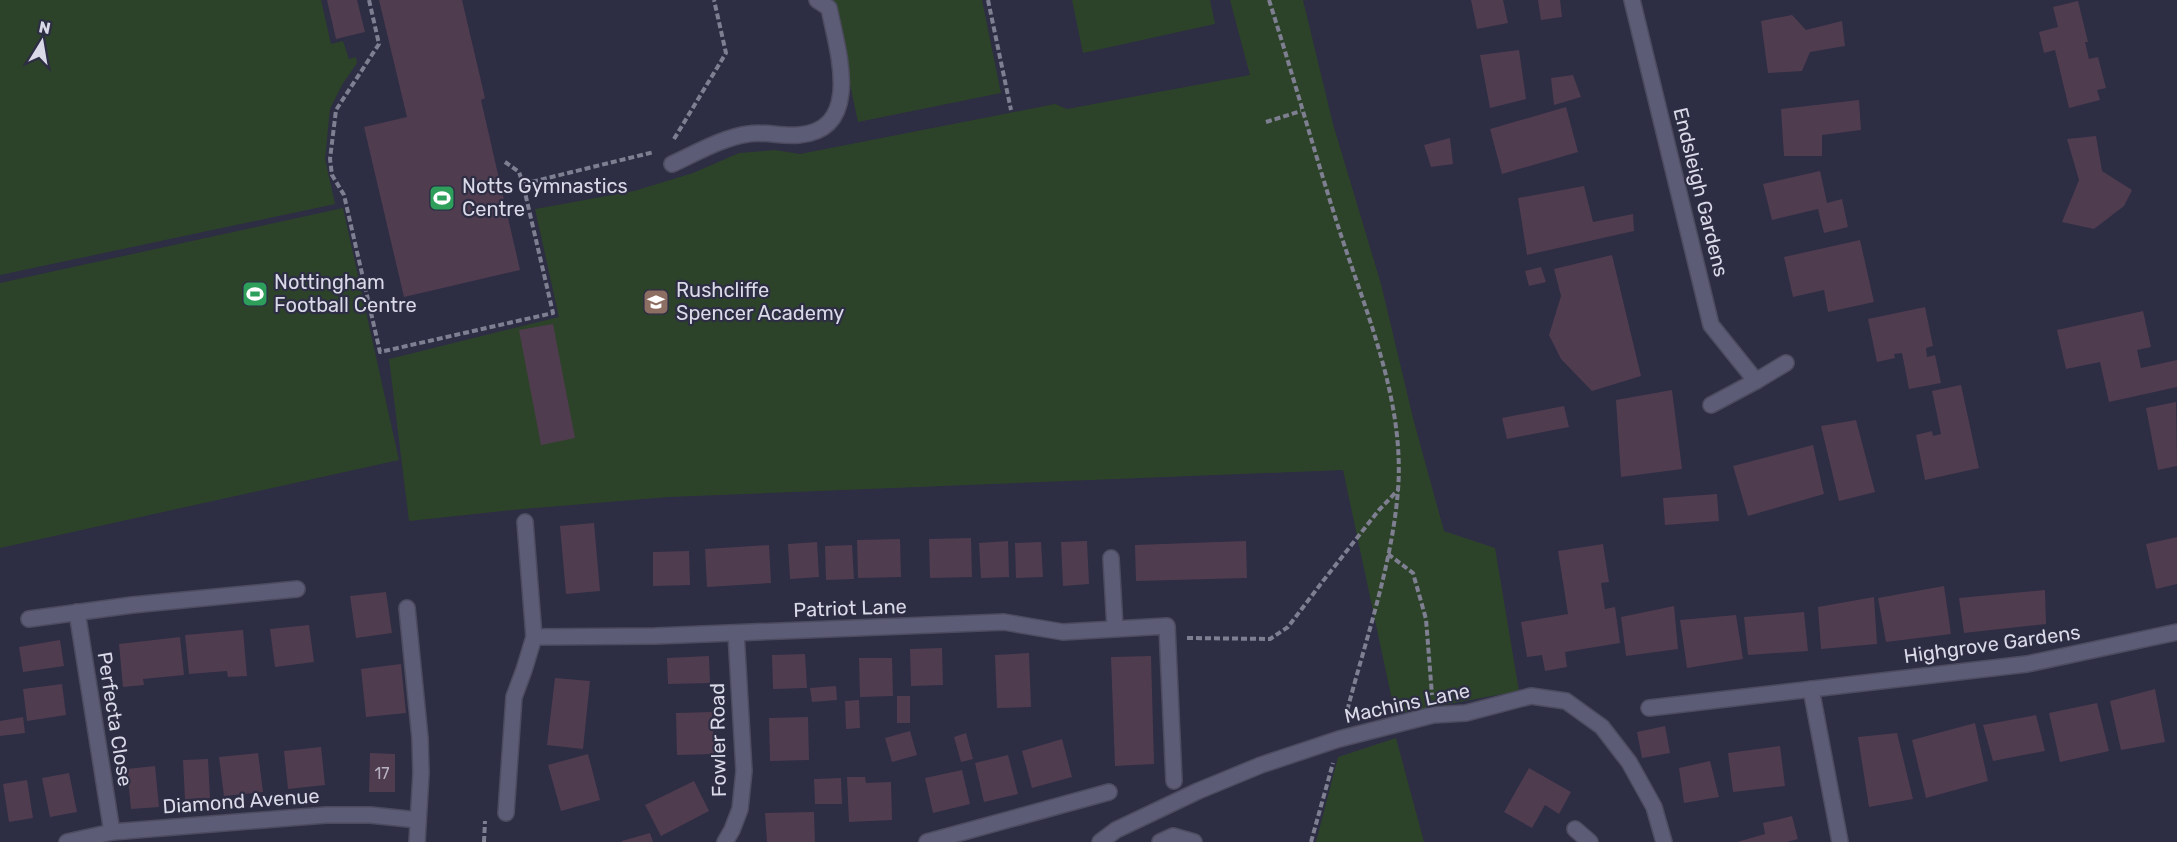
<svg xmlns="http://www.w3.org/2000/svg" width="2177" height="842" font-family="Rubik,sans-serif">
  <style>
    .green { fill: #2d4329 }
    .building { fill: #503c4f }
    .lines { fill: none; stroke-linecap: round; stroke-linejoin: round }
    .minor-casing { stroke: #4d4b5f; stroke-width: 18 }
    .path { stroke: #7f7f92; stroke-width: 4; stroke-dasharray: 6 3; stroke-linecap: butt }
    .minor { stroke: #5c5c76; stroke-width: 15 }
    .labels { text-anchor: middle; stroke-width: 4.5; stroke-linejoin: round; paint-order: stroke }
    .number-label { font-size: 16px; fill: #b7b2c2 }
    .poi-label { font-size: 20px; fill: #d9d9e8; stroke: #2d2d44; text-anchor: start }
    .street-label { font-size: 20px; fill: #d9d9e8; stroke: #2d2d44 }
  </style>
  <rect width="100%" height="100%" fill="#2d2d44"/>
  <g class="green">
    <path d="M0 0H321L331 44 343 41 349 59 356 57 357 63 342 85 330 109 325 159 335 204 0 275Z"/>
    <path d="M832 0H982L1001 93 858 122Z"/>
    <path d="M1072 0H1210L1215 24 1083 53Z"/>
    <path d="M1230 0H1303L1333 124 1381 284 1414 422 1444 531 1495 548 1519 691 1395 714 1343 470 669 497 523 509 409 521 389 359 559 317 535 209 634 191 693 173 739 153 775 150 800 154 1055 104 1067 109 1250 75Z"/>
    <path d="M343 208 399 460 0 548V283Z"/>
    <path d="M1396 738 1424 842H1316L1338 757Z"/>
  </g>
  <g class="building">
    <path d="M327 0H357L365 32 336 39Z"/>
    <path d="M379 0H462L485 98 481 100 520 270 404 297 364 127 407 117Z"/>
    <path d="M1471 0H1503L1508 23 1477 29Z"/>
    <path d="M1538 0H1560L1562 17 1541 20Z"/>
    <path d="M2078 1 2088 42H2085L2089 59 2098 57 2106 88 2097 90 2100 100 2069 108 2055 50 2044 53 2039 32 2058 27 2053 7Z"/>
    <path d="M1792 15 1806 30 1842 21 1845 46 1810 52 1802 71 1768 73 1761 21Z"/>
    <path d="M1519 50 1526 99 1490 108 1480 55Z"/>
    <path d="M1573 75 1581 97 1554 105 1551 78Z"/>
    <path d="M1859 100 1861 130 1822 135V156H1784L1781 109Z"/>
    <path d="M1566 107 1578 152 1502 174 1490 129Z"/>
    <path d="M2096 136 2102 171 2132 190 2124 206 2094 229 2062 222 2079 180 2067 139Z"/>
    <path d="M1450 138 1453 164 1431 167 1424 145Z"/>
    <path d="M1820 171 1827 203 1842 199 1848 227 1824 233 1818 209 1772 220 1763 184Z"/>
    <path d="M1584 186 1593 222 1633 214 1634 231 1527 255 1518 198Z"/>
    <path d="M1860 240 1874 302 1828 312 1824 290 1793 297 1784 257Z"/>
    <path d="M1612 255 1641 376 1592 391 1561 359 1549 335 1561 296 1554 269Z"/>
    <path d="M1541 267 1546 282 1529 286 1525 271Z"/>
    <path d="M1925 307 1933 346 1926 348 1927 357 1935 355 1941 383 1909 389 1902 353 1894 354 1895 358 1877 362 1868 319Z"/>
    <path d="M2143 311 2151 347 2137 350 2141 368 2177 360V387L2109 402 2100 362 2066 369 2057 330Z"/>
    <path d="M553 324 575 438 541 445 519 330Z"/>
    <path d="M1961 385 1979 468 1925 480 1916 435 1932 431 1933 436 1941 434 1932 391Z"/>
    <path d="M1672 390 1682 469 1621 477 1616 400Z"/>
    <path d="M2176 402 2177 466 2158 470 2146 408Z"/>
    <path d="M1564 406 1569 427 1507 439 1502 418Z"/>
    <path d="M1856 420 1875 492 1839 501 1821 426Z"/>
    <path d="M1813 445 1824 494 1748 516 1733 466Z"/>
    <path d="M1717 494 1719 521 1665 525 1663 498Z"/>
    <path d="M594 523 600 591 566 594 560 526Z"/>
    <path d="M2177 537V584L2156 589 2146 544Z"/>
    <path d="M971 538 972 577 930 578 929 539Z"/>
    <path d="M900 539 901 577 858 578 857 540Z"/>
    <path d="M1008 541 1009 577 981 578 979 543Z"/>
    <path d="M1087 541 1089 584 1063 586 1061 542Z"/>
    <path d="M1246 541 1247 578 1136 581 1135 545Z"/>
    <path d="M817 542 819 577 790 579 788 544Z"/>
    <path d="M1041 542 1043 577 1016 578 1015 543Z"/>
    <path d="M1603 544 1609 582 1601 583 1605 609 1615 607 1620 643 1565 652 1567 667 1545 671 1542 655 1527 657 1521 622 1568 614 1558 551Z"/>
    <path d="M769 545 771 583 707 587 705 549Z"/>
    <path d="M852 545 854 579 826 580 825 546Z"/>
    <path d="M689 551 690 585 653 586V552Z"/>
    <path d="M1944 586 1951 634 1886 642 1878 598Z"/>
    <path d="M2045 590 2046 624 1964 633 1959 598Z"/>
    <path d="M386 592 392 633 356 638 350 596Z"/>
    <path d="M1874 597 1877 644 1821 649 1818 607Z"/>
    <path d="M1674 606 1678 649 1626 656 1621 617Z"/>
    <path d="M1804 612 1808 651 1748 655 1744 617Z"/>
    <path d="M1736 615 1743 659 1687 668 1680 620Z"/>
    <path d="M309 625 314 662 275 667 270 629Z"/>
    <path d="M243 630 247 676 228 677 227 671 189 674 185 635Z"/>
    <path d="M180 637 184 675 143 679 144 685 123 687 119 644Z"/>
    <path d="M60 640 64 666 23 672 19 647Z"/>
    <path d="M942 648 943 685 911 686 910 649Z"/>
    <path d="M1029 653 1031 707 997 708 995 655Z"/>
    <path d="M805 654 807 688 773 689 772 655Z"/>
    <path d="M709 656 710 683 668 684 667 658Z"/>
    <path d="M1151 656 1154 764 1115 766 1111 657Z"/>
    <path d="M859 658H892L893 696 860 697Z"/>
    <path d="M401 664 406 713 366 717 361 669Z"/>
    <path d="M555 678 590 681 583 749 547 745Z"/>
    <path d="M62 684 66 715 27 721 23 689Z"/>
    <path d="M836 686 837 700 812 702 810 688Z"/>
    <path d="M2155 689 2165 742 2121 750 2110 701Z"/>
    <rect x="897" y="696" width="13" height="27"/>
    <path d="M859 700 860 728 846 729 845 701Z"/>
    <path d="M2097 703 2109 751 2060 762 2049 713Z"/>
    <path d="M712 712 714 754 677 755 676 713Z"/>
    <path d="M2036 715 2045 751 1993 761 1983 725Z"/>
    <path d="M23 717 25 733 0 736V721Z"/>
    <path d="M808 717 809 760 770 761 769 718Z"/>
    <path d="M1975 723 1988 781 1926 798 1912 740Z"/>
    <path d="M1665 726 1670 753 1642 758 1637 732Z"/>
    <path d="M910 731 917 755 892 762 885 738Z"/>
    <path d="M966 733 973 759 961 762 954 737Z"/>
    <path d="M1897 733 1913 799 1869 807 1858 737Z"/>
    <path d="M1062 739 1072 777 1032 788 1022 751Z"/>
    <path d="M1780 746 1785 786 1733 792 1728 753Z"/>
    <path d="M321 747 325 785 288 789 284 751Z"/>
    <path d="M258 753 263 792 224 796 219 757Z"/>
    <path d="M370 753 395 754V792H369Z"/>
    <path d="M588 754 600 800 561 811 548 765Z"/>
    <path d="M1008 755 1018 794 984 802 975 763Z"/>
    <path d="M208 759 210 798 185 799 183 760Z"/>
    <path d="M1710 761 1719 797 1684 803 1679 768Z"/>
    <path d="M155 766 159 807 131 809 127 769Z"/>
    <path d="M1529 768 1571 792 1559 814 1545 805 1532 828 1504 812Z"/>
    <path d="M962 770 970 804 933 813 925 778Z"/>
    <path d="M69 773 77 812 50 817 42 778Z"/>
    <path d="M847 777H865L866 783 891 782 892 820 849 822Z"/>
    <path d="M841 778 842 804H815L814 779Z"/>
    <path d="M27 780 33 818 9 822 3 784Z"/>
    <path d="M694 781 709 811 661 836 645 805Z"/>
    <path d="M814 812 815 842H767L765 813Z"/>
    <path d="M1792 816 1798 839 1787 842H1737L1765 834 1763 823Z"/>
    <path d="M650 833 653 842H622V841Z"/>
  </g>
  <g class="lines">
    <g class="minor-casing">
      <g id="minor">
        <path d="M1632 0 1711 325 1756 381 1786 363"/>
        <path d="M672 164C694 154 724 137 748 134 765 131 782 137 799 135 864 129 837 49 829 8L817 0"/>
        <path d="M1711 405 1756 381"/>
        <path d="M1111 558 1115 628"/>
        <path d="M407 608 420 738 421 773 417 842"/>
        <path d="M77 612 112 832"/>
        <path d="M29 619 132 605 297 589"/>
        <path d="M534 637 655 636 1004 622 1063 632 1167 626 1174 781"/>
        <path d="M1811 689 1840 842"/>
        <path d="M1649 708 2027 664 2177 632"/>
        <path d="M506 813 514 697 524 670 534 637 525 522"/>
        <path d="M1575 829 1590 842"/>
        <path d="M67 842 112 832 326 815H370L418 820"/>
        <path d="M725 842 732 830 740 809 744 771 736 633"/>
        <path d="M927 842 1109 792"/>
        <path d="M1100 842 1116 830 1198 791 1261 765 1339 739 1433 715 1466 713 1531 696 1566 701 1602 727 1629 762 1654 807 1664 842"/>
        <path d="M1160 842 1173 836 1194 842"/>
      </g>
    </g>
    <g class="path">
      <path d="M369 0 379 44 336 110 330 159 332 175 344 195 380 352 553 313 523 184 654 152"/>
      <path d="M988 0 1011 110"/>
      <path d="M1269 0C1293 75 1314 151 1338 226 1365 310 1405 400 1398 490 1392 566 1365 641 1346 715"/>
      <path d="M1266 122 1301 111"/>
      <path d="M674 139 726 53 714 0"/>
      <path d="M505 162 519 172 523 184"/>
      <path d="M1388 554 1413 573 1426 619 1432 695"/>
      <path d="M1187 638 1270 639 1288 627 1323 581 1379 510 1398 490"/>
      <path d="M484 842 485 821"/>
      <path d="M1311 842 1333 763"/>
    </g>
    <use href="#minor" class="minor"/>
  </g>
  <defs>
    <g id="stadium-square" transform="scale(1.35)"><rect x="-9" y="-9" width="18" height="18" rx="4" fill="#2e9e5b" stroke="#2d2d44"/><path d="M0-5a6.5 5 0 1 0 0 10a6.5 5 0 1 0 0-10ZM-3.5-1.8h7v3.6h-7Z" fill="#fff"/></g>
    <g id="school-square" transform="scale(1.35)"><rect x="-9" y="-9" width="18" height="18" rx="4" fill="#8d6e63" stroke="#2d2d44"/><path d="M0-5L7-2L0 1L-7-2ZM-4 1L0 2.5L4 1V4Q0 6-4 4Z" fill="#fff"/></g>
  </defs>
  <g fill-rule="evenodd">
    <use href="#stadium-square" x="442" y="198"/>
    <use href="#stadium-square" x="255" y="294"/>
    <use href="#school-square" x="656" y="302"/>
  </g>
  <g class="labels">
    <g class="number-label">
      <text x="382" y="779">17</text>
    </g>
    <g class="poi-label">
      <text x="462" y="193">Notts Gymnastics<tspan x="462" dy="23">Centre</tspan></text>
      <text x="274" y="289">Nottingham<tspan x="274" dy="23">Football Centre</tspan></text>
      <text x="676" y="297">Rushcliffe<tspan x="676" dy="23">Spencer Academy</tspan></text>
    </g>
    <g class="street-label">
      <text transform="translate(1701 192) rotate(76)" y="7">Endsleigh Gardens</text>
      <text transform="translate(850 608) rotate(-2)" y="7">Patriot Lane</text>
      <text transform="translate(1992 644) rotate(-8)" y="7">Highgrove Gardens</text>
      <text transform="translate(1407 703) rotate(-12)" y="7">Machins Lane</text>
      <text transform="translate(115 719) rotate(81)" y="7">Perfecta Close</text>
      <text transform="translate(718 740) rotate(-91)" y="7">Fowler Road</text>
      <text transform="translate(241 801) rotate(-4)" y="7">Diamond Avenue</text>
    </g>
  </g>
  <g transform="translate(42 42) rotate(11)" stroke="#2d2d44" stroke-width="4.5" paint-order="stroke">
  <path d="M0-4.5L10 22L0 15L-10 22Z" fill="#d9d9e8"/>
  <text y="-9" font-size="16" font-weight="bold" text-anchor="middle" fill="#d9d9e8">N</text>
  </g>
</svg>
